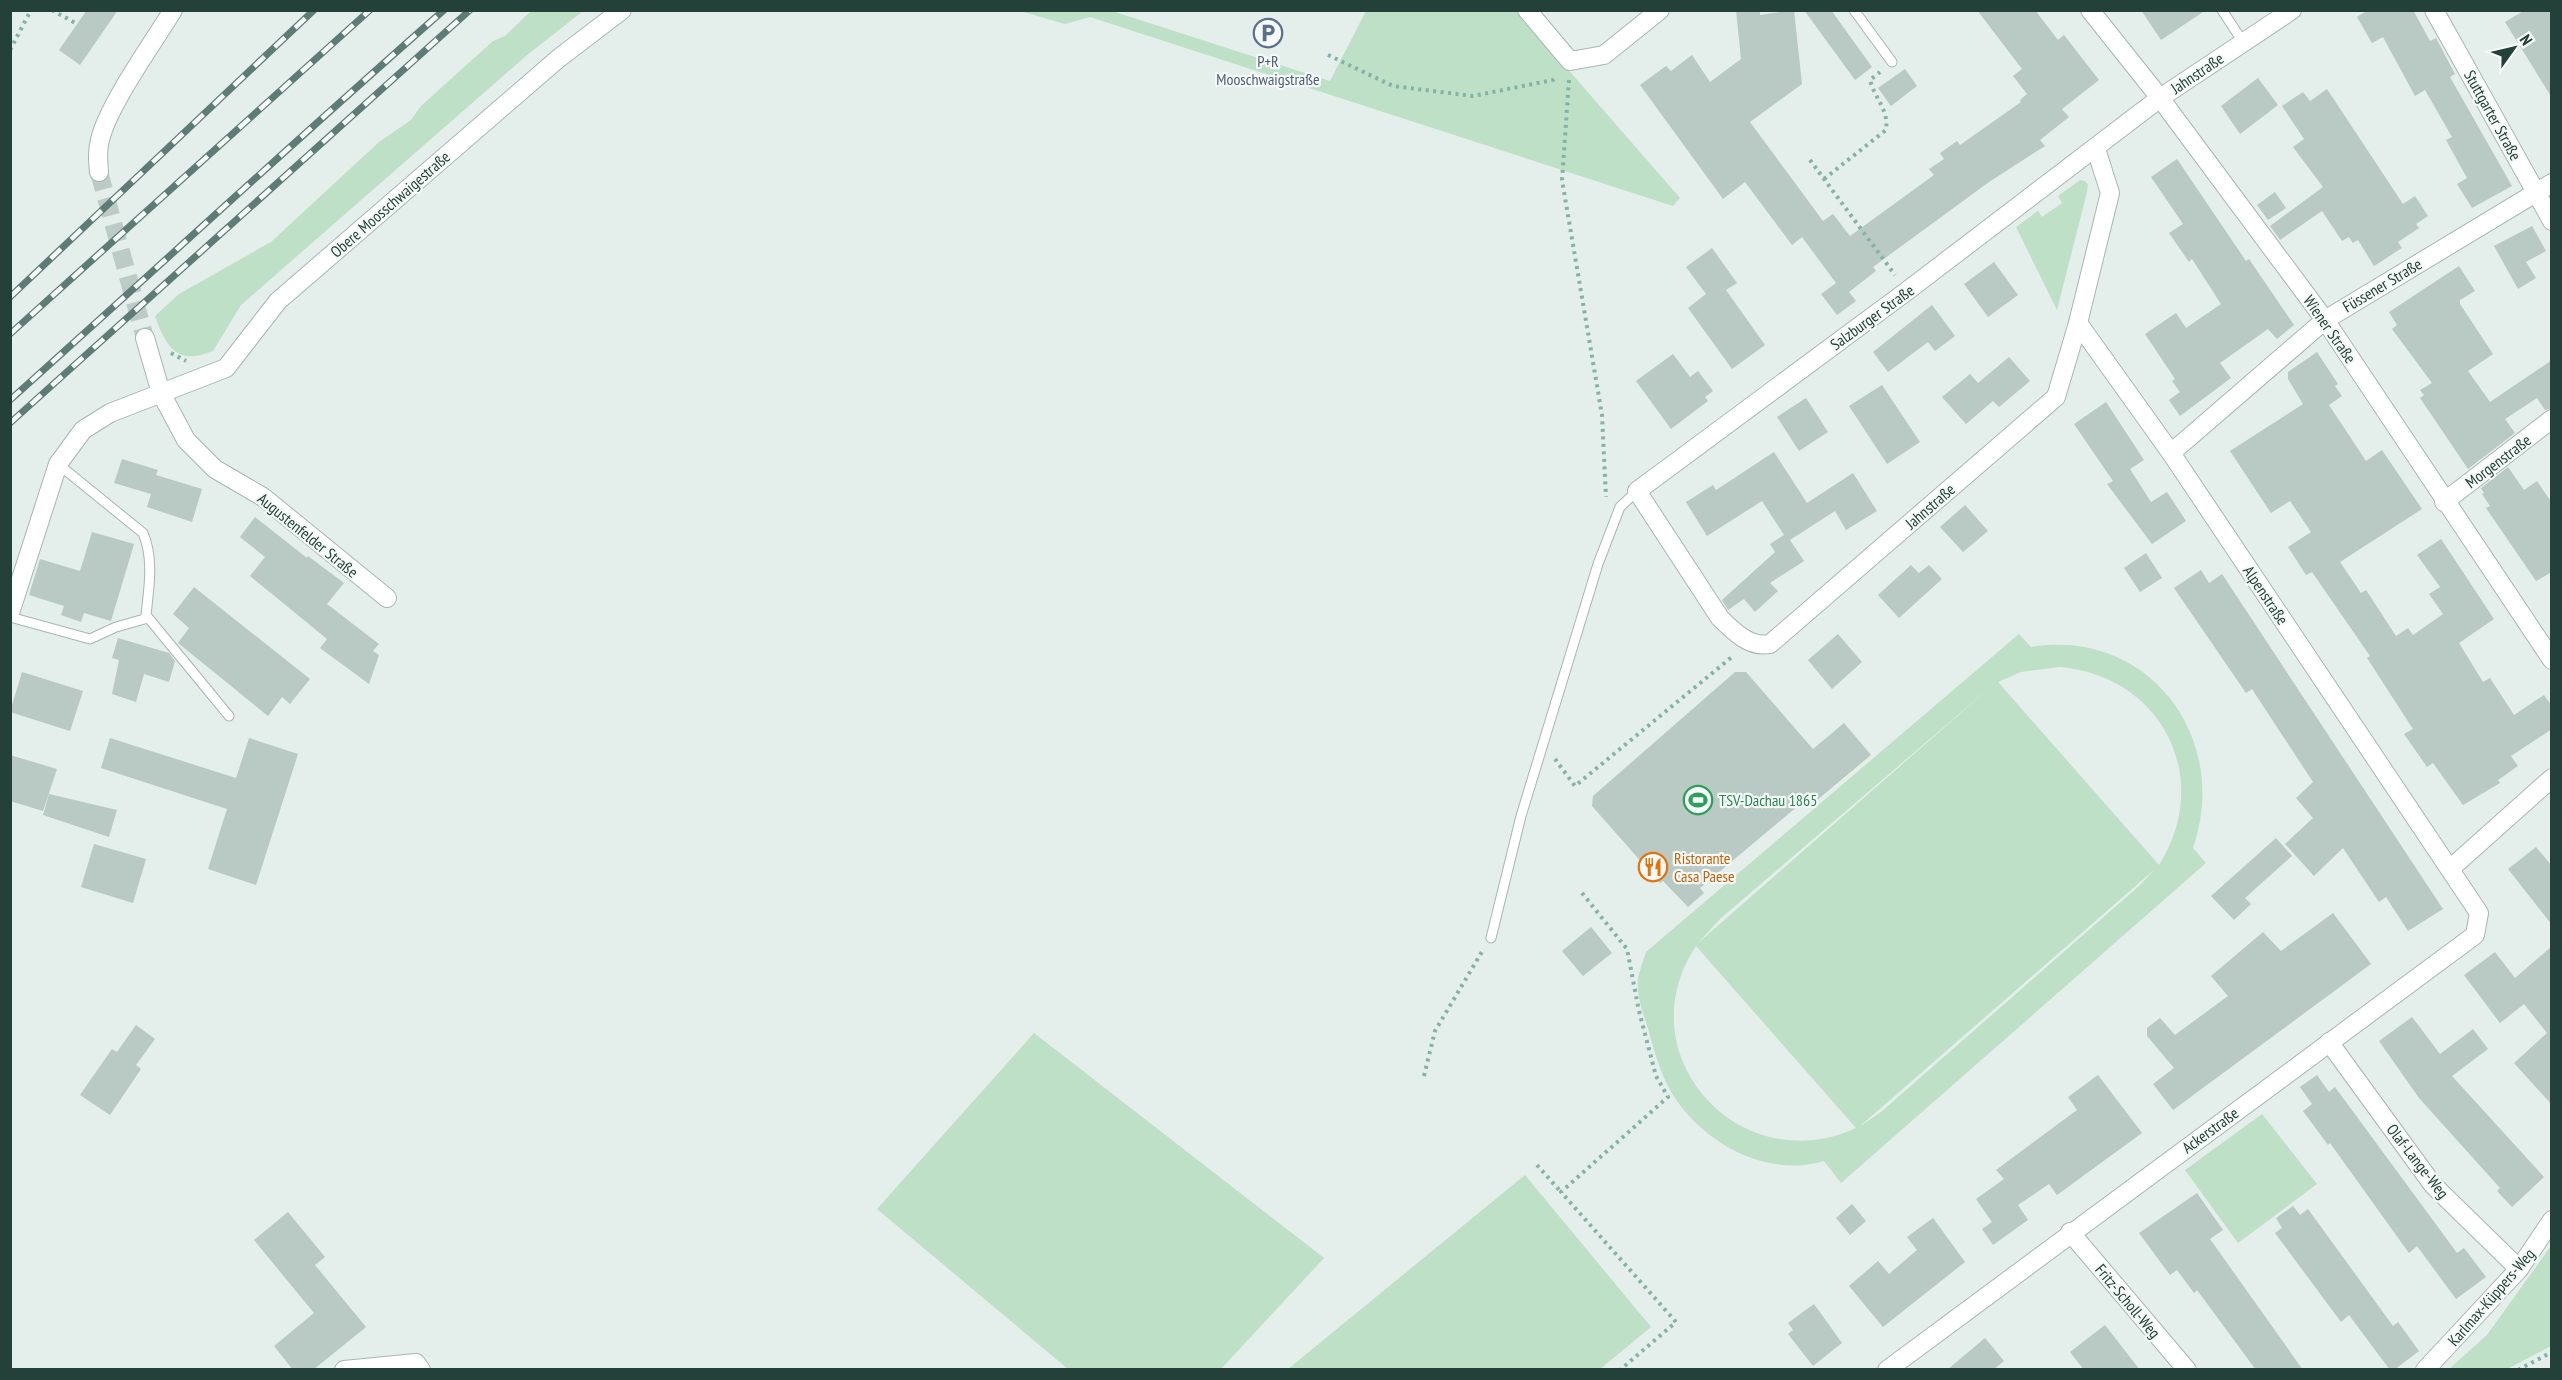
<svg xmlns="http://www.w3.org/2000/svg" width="2562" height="1380" font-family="'PT Sans Narrow',sans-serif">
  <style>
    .green { fill: #bde0c7; fill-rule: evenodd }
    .building { fill: #b9c9c3 }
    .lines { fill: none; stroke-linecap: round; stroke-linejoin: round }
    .minor-tunnel { stroke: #bdcbc7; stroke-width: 18; stroke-dasharray: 18 9; stroke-linecap: butt }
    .service-casing { stroke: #a6b7b1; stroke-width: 11 }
    .minor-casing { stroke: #a6b7b1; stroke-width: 20 }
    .path { stroke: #84b3a5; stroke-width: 4; stroke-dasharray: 3 4.5; stroke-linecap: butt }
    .service { stroke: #fff; stroke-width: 9 }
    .minor { stroke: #fff; stroke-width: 18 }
    .rail-casing { stroke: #5d7c75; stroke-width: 7 }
    .rail { stroke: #f5faf8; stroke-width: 4.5; stroke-dasharray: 14; stroke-linecap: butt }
    .labels { text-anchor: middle; stroke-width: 4.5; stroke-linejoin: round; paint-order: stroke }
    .service-label { font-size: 16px; fill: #4e5e75; stroke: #f5faf8 }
    .street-label { font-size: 16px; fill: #234139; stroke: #f5faf8 }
    .leisure-label { font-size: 16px; fill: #27864d; stroke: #f5faf8; text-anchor: start }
    .food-label { font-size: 16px; fill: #c56008; stroke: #f5faf8; text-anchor: start }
  </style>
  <rect width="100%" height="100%" fill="#e4eeea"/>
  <g class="green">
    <path d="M532 10 583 11 526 56 241 305 213 351C177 366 166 347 155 316L179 294 271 242 379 142 411 120 421 106 493 41 505 36Z"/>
    <path d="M1020 11H1112L1330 81 1366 11H1517L1680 198 1673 206 1090 17 1065 24Z"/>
    <path d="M2080 180 2085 181 2088 185 2087 192 2057 310 2016 227 2038 211 2042 217 2062 203 2058 196Z"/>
    <path d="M2019 634 2031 647C2149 628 2231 738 2193 848L2206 863 1841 1183 1824 1161C1765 1179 1697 1140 1669 1088 1660 1071 1654 1051 1649 1032 1644 1015 1636 996 1638 978 1640 970 1643 961 1646 952ZM2060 667C2162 676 2214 778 2159 865L1998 682 2021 672ZM1994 684 1698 943 1720 919ZM2155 869 2139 886 1881 1112 1859 1127ZM1696 946 1856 1128C1740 1182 1624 1054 1696 946Z"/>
    <path d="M1034 1033 1324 1258 1221 1369H1068L877 1209Z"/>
    <path d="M2262 1114 2317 1184 2238 1243 2185 1170Z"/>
    <path d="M1525 1175 1651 1327 1600 1369H1288Z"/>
    <path d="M2551 1246V1346L2507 1369H2449L2487 1335Z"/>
  </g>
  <g class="building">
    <path d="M87 10H118L80 65 59 50Z"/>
    <path d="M1736 10H1760V15L1794 10 1802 84 1750 122 1823 221 1833 214 1850 236 1934 175 1929 169 1944 159 1940 153 1957 141 1960 145 2021 102 2020 100 2027 94 2013 76 2022 69 1977 10H2035L2058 40 2064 35 2099 80 2062 109 2069 117 2040 140 2045 146 1989 182 1873 267 1876 271 1849 292 1856 301 1837 315 1821 294 1836 283 1802 237 1792 245 1745 182 1723 199 1640 85 1666 66 1671 71 1692 55 1710 82 1741 59Z"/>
    <path d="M1804 10H1831L1872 67 1855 80Z"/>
    <path d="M2141 10H2206L2161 40Z"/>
    <path d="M2368 10H2413L2430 41 2436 38 2455 74 2450 77 2512 186 2472 208 2457 184 2467 178 2446 140 2452 137 2425 90 2415 96 2383 37 2372 43 2357 17Z"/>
    <path d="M2525 10H2552V98L2505 22Z"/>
    <path d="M1905 69 1917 86 1891 106 1878 88Z"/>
    <path d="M2258 78 2278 105 2240 134 2221 106Z"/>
    <path d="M2327 89 2403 204 2415 196 2428 216 2416 224 2419 228 2398 242 2402 248 2374 266 2358 240 2353 243 2349 237 2342 241 2322 211 2280 240 2270 226 2323 187 2293 147 2304 139 2282 106 2303 92 2310 101Z"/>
    <path d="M2177 159 2246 261 2249 259 2294 325 2277 339 2268 329 2220 363 2231 378 2180 416 2169 400 2180 392 2172 381 2175 379 2145 334 2176 313 2186 328 2221 304 2192 259 2189 262 2169 233 2183 224 2151 177Z"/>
    <path d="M2275 192 2286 208 2268 220 2257 205Z"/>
    <path d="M2532 226 2546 251 2526 262 2536 278 2518 289 2494 246Z"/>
    <path d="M1712 248 1737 283 1726 290 1765 345 1732 369 1688 308 1706 294 1686 267Z"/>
    <path d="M1994 262 2018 295 1988 317 1964 284Z"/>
    <path d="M2459 266 2475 291 2460 300V304L2493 354 2468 371 2490 402 2552 360V408L2545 410 2537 398 2505 419 2515 433 2468 469 2420 398 2424 395 2420 390 2432 383 2392 329 2397 325 2389 312Z"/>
    <path d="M1932 305 1955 336 1935 351 1928 342 1888 372 1873 352Z"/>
    <path d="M2317 352 2338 384 2335 386 2342 396 2329 405 2366 461 2382 450 2422 509 2340 562 2361 593 2366 590 2396 636 2408 628 2413 635 2443 614 2429 594 2440 587 2417 555 2441 539 2494 619 2459 643 2483 682 2490 678 2514 715 2544 695 2552 706V729L2511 756 2518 766 2498 780 2500 783 2463 805 2433 763 2427 767 2404 734 2413 729 2367 658 2370 656 2312 572 2306 575 2288 547 2311 532 2290 501 2271 513 2230 451 2303 404 2288 379V372Z"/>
    <path d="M1673 354 1690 377 1698 371 1713 391 1705 397 1708 401 1671 429 1636 381Z"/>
    <path d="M2009 357 2030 381 1999 407 1993 401 1966 424 1942 397 1970 374 1978 383Z"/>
    <path d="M1882 385 1920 442 1887 464 1849 406Z"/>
    <path d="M1806 398 1828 432 1799 451 1777 417Z"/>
    <path d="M2106 402 2144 460 2130 469 2151 502 2167 492 2186 521 2152 544 2107 484 2113 481 2074 424Z"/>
    <path d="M1774 452 1807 503 1853 473 1877 511 1846 530 1835 511 1790 540 1804 561 1770 583 1778 591 1755 612 1744 599 1728 610 1722 600 1775 552 1770 544 1784 535 1762 501 1707 536 1686 502 1713 485 1716 490Z"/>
    <path d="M122 459 158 470 156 475 202 489 192 522 147 507 151 494 114 483Z"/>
    <path d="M2508 467 2524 490 2537 481 2552 503V572L2536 581 2486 508 2490 506 2482 494 2484 493 2481 488Z"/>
    <path d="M1965 505 1988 531 1963 552 1940 527Z"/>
    <path d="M255 517 307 558 308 556 344 583 327 604 379 644 373 651 379 655 369 684 320 648 327 639 250 576 265 557 240 537Z"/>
    <path d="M92 532 134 544 111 621 84 613 81 622 61 615 64 606 29 595 40 559 80 571Z"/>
    <path d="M2146 553 2162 578 2140 592 2124 568Z"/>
    <path d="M1911 565 1919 573 1929 565 1942 579 1899 618 1878 595Z"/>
    <path d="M2201 570 2209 583 2222 574 2443 909 2408 931 2386 897 2379 902 2343 848 2314 876 2285 844 2313 818 2296 798 2313 782 2252 689 2246 693 2174 588Z"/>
    <path d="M194 587 310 679 290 704 282 697 268 716 178 643 189 628 173 614Z"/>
    <path d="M1838 634 1862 662 1832 689 1808 660Z"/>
    <path d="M118 638 169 653 175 661 169 682 144 674 136 702 112 694 119 660 112 658Z"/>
    <path d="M22 672 83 691 70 731 10 712Z"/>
    <path d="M1735 672H1746L1813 749 1844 723 1871 755 1810 806 1805 800 1700 888 1704 893 1688 907 1663 881 1660 883 1592 806 1593 796Z"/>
    <path d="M110 738 236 778 249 738 298 754 256 885 208 869 227 809 101 768Z"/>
    <path d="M10 755 57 769 43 811 10 801Z"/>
    <path d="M49 794 117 810 109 837 43 815Z"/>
    <path d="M2276 838 2292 856 2245 898 2251 904 2234 920 2211 896Z"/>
    <path d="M94 844 146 859 133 903 81 887Z"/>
    <path d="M2536 847 2552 866V925L2508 869Z"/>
    <path d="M2333 913 2371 964 2173 1110 2153 1084 2174 1068 2147 1036V1028L2160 1018 2175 1035 2228 996 2211 976 2263 932 2281 951Z"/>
    <path d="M1591 927 1612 953 1583 976 1562 951Z"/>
    <path d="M2552 946V1105L2514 1063 2547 1033 2524 1004 2500 1023 2464 975 2495 952 2515 978Z"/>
    <path d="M2412 1017 2440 1054 2473 1029 2488 1049 2452 1076 2544 1177 2512 1207 2497 1191 2500 1188 2419 1098 2379 1041Z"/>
    <path d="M136 1025 155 1039 136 1065 141 1069 110 1115 80 1095 112 1049 117 1052Z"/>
    <path d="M2098 1075 2142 1133 2057 1195 2049 1184 2018 1205 2028 1220 1993 1245 1982 1229 1992 1222 1976 1199 2004 1179 1996 1170 2077 1110 2068 1097Z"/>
    <path d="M2317 1075 2329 1092 2335 1087 2457 1253 2464 1248 2486 1277 2456 1299 2417 1246 2409 1253 2330 1143 2328 1145 2303 1111 2312 1104 2300 1087Z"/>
    <path d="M2197 1193 2223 1230 2210 1239 2303 1370H2256L2197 1290 2194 1293 2177 1270 2170 1275 2139 1233Z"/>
    <path d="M1852 1204 1866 1221 1850 1235 1836 1218Z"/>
    <path d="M2293 1206 2300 1215 2308 1209 2393 1326 2398 1322 2419 1351 2394 1370H2390L2349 1315 2341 1322 2275 1233 2282 1228 2276 1218Z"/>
    <path d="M288 1212 325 1257 315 1265 366 1327 313 1370H293L274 1346 314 1313 254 1240Z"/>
    <path d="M1933 1218 1965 1262 1883 1327 1849 1286 1878 1261 1889 1274 1917 1250 1907 1237Z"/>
    <path d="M1814 1304 1842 1343 1813 1366 1788 1334 1793 1330 1788 1323Z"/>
    <path d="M2105 1325 2140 1370H2084L2070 1352Z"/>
    <path d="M1985 1338 2004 1361 1993 1370H1947Z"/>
  </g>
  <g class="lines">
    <path class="minor-tunnel" d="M99 172 145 338"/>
    <g class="service-casing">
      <g id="service">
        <path d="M1854 10 1892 62"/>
        <path d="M2222 10 2243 42"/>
        <path d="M58 464 143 533C154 559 149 587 146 615L229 716"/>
        <path d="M10 617 90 639 116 627 148 618"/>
        <path d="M1491 938 1521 816 1598 564 1620 507 1637 491"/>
      </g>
    </g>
    <g class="minor-casing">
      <g id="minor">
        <path d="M1527 10 1570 61 1604 55 1660 10"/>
        <path d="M2090 10 2160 98 2325 320 2552 660"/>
        <path d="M2434 10 2552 221"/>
        <path d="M2096 149 2110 193 2078 323 2056 397 1770 644C1750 648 1734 632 1720 618L1637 491 1907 291 2160 98 2292 10"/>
        <path d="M99 172C98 161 97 151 100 140 108 105 153 43 173 10"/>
        <path d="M145 338 161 393 186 440 215 469 263 497 387 598"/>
        <path d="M2171 453 2325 320 2552 183"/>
        <path d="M2444 502 2552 419"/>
        <path d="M10 613 58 464 83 430 110 413 226 368 278 301 559 58 622 10"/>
        <path d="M2450 869 2552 778"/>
        <path d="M2329 1042 2433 1185 2519 1269"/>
        <path d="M2070 1232 2187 1370"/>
        <path d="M344 1370 416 1363 421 1370"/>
        <path d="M1887 1370 2475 935 2479 913 2171 453 2078 323"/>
        <path d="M2425 1370 2519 1269 2552 1220"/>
      </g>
    </g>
    <g class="path">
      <path d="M52 10 77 24"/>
      <path d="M10 50 31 10"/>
      <path d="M1328 55 1393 86 1473 96 1553 80 1556 77"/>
      <path d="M1569 80 1562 180 1602 415 1606 497"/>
      <path d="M1810 160 1895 275"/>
      <path d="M1824 179 1886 130C1889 110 1875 99 1870 80L1880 72"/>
      <path d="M171 353 186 361"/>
      <path d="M1555 759 1575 786 1733 656"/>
      <path d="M1582 893 1627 949 1639 1011 1656 1076 1668 1097 1561 1192 1676 1322 1620 1370"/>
      <path d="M1424 1076 1435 1031 1483 950"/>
      <path d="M1537 1165 1561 1192"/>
      <path d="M2518 1370 2552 1352"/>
    </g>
    <use href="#service" class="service"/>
    <use href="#minor" class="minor"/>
    <g class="rail-casing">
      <g id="rail">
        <path d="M10 297 314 10"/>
        <path d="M10 334 370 10"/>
        <path d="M10 400C155 270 298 138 444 10"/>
        <path d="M10 423 470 10"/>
      </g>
    </g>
    <use href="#rail" class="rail"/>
  </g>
  <defs>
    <g id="parking-ring" transform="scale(1.5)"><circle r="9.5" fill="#f5faf8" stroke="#5c6f8a" stroke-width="1.5"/><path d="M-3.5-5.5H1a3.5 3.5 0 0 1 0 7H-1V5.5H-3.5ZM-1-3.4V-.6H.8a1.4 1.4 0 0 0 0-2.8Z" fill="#5c6f8a"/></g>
    <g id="stadium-ring" transform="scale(1.5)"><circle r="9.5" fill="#f5faf8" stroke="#2e9e5b" stroke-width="1.5"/><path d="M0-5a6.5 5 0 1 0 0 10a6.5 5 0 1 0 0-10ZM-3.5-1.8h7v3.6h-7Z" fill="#2e9e5b"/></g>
    <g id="restaurant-ring" transform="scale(1.5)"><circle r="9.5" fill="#f5faf8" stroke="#e8710a" stroke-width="1.5"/><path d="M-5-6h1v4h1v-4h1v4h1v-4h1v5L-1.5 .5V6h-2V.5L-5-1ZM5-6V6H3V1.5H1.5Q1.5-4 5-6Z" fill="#e8710a"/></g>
  </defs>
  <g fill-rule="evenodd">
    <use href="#parking-ring" x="1268" y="33"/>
    <use href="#stadium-ring" x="1698" y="800"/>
    <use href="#restaurant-ring" x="1653" y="867"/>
  </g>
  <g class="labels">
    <g class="service-label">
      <text x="1268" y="67">P+R<tspan x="1268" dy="18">Mooschwaigstraße</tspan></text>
    </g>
    <g class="street-label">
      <text transform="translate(2197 73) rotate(-34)" y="6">Jahnstraße</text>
      <text transform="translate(2493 115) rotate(61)" y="6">Stuttgarter Straße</text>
      <text transform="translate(390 204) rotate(-41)" y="6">Obere Moosschwaigestraße</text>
      <text transform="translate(2382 285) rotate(-31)" y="6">Füssener Straße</text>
      <text transform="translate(1872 317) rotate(-36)" y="6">Salzburger Straße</text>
      <text transform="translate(2330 329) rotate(55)" y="6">Wiener Straße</text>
      <text transform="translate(2498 461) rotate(-37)" y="6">Morgenstraße</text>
      <text transform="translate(1930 506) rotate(-41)" y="6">Jahnstraße</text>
      <text transform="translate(308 535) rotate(39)" y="6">Augustenfelder Straße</text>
      <text transform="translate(2266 595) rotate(56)" y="6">Alpenstraße</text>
      <text transform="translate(2210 1130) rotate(-36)" y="6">Ackerstraße</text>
      <text transform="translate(2418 1161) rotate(52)" y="6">Olaf-Lange-Weg</text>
      <text transform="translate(2491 1297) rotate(-49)" y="6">Karlmax-Küppers-Weg</text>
      <text transform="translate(2128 1301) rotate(50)" y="6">Fritz-Scholl-Weg</text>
    </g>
    <g class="leisure-label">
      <text x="1719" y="806">TSV-Dachau 1865</text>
    </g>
    <g class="food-label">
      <text x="1674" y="864">Ristorante<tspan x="1674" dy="18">Casa Paese</tspan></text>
    </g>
  </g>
  <rect width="2562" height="1380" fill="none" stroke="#234139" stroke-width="24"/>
  <g transform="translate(2514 48) rotate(56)" stroke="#f5faf8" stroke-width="4.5" paint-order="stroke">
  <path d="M0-4.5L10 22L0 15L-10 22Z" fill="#234139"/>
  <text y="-9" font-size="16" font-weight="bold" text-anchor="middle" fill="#234139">N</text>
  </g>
</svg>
